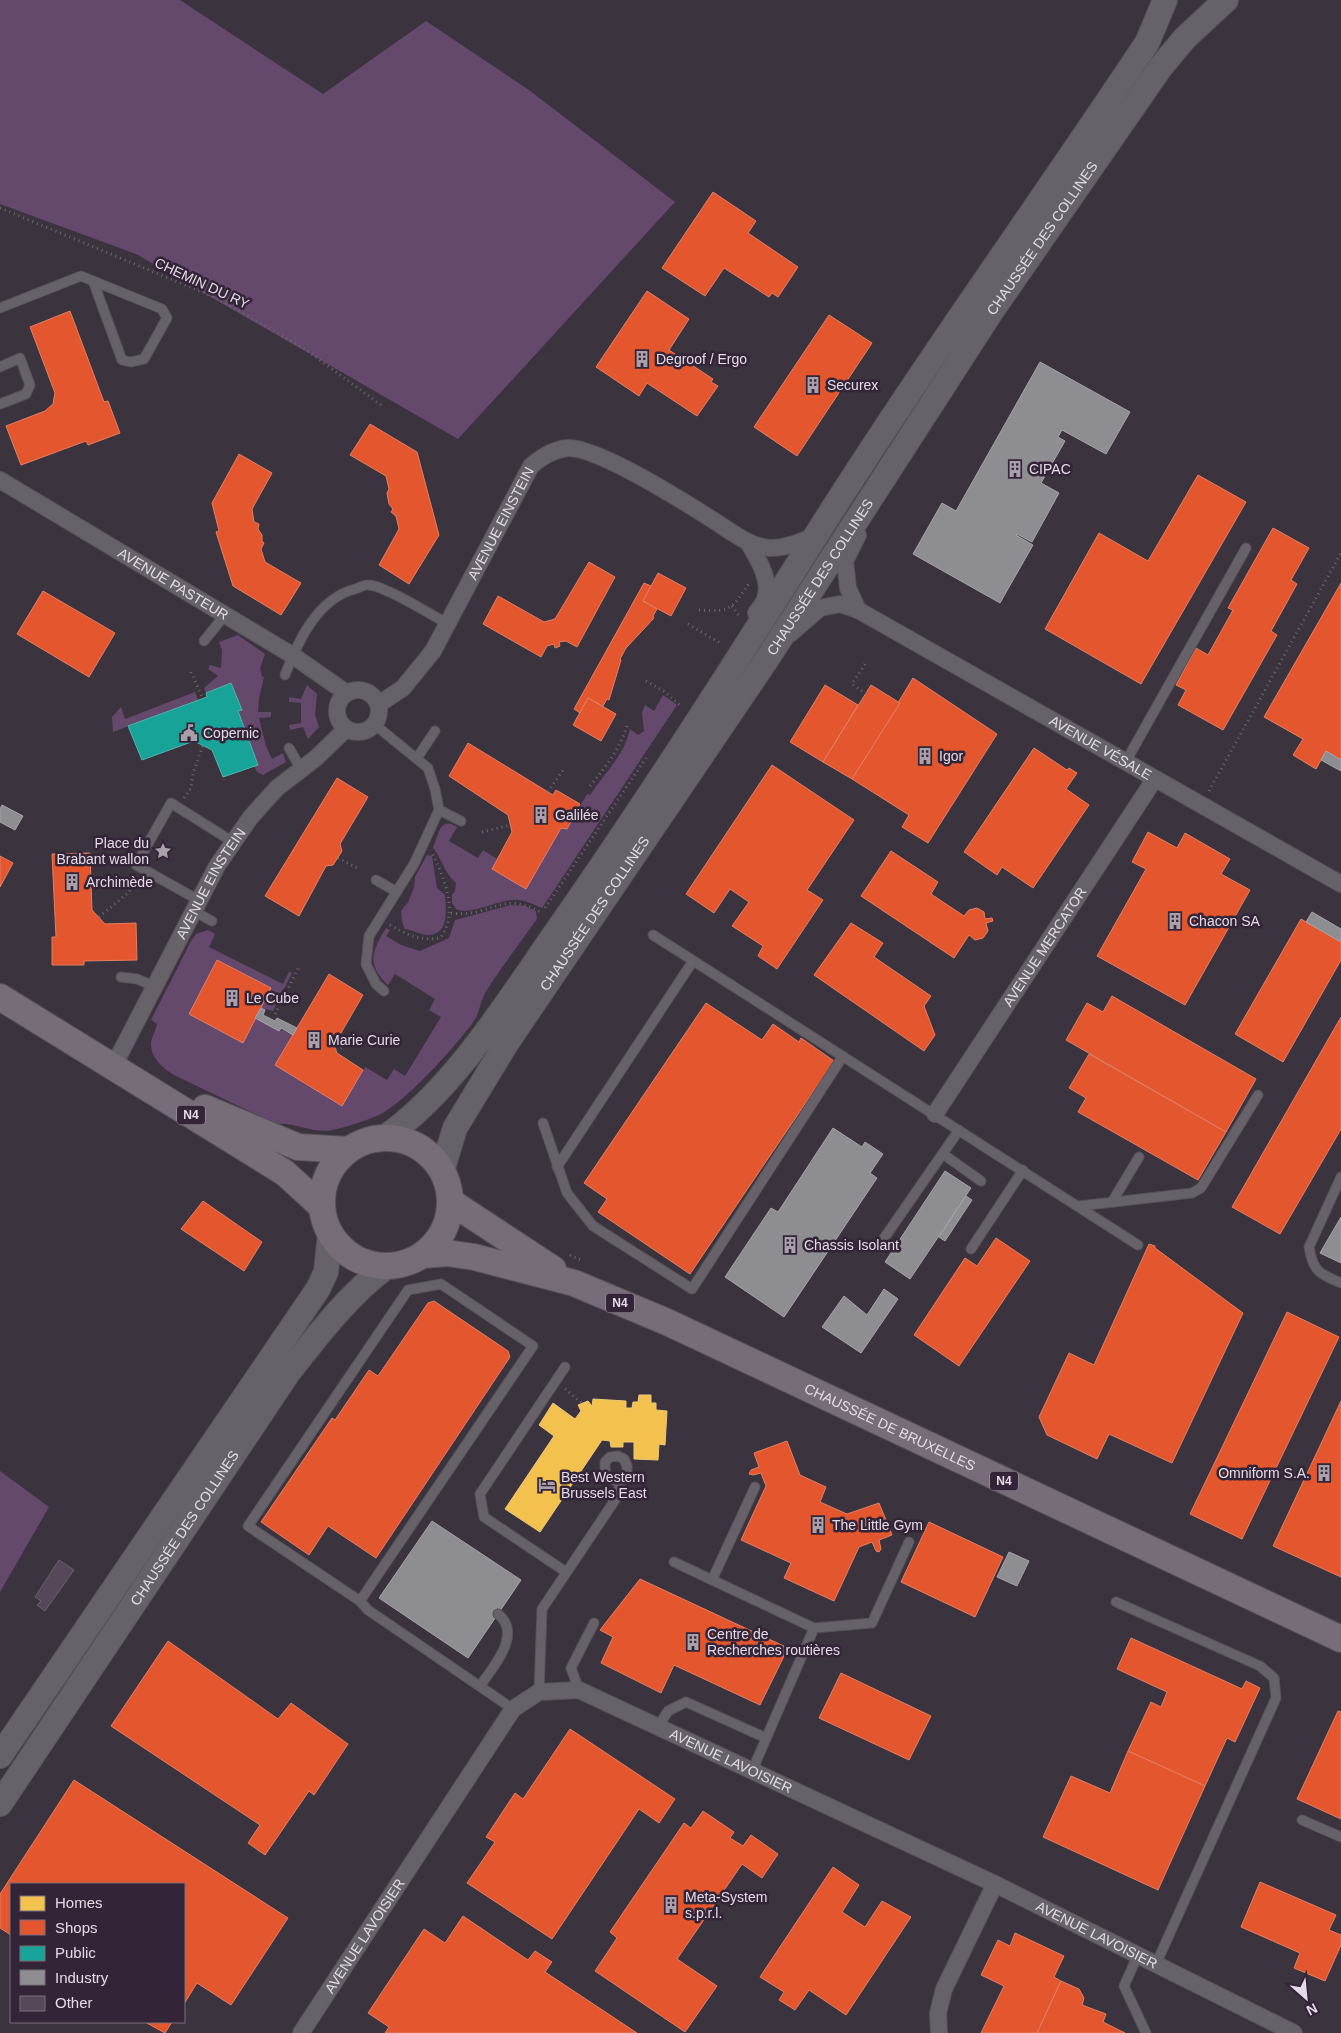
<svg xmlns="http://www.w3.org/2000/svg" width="1341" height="2033" font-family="Helvetica,sans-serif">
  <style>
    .green { fill: #64496d }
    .homes { fill: #f2c14e; stroke: #eec97c }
    .shops { fill: #e4572e; stroke: #e47f66 }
    .public { fill: #17a398; stroke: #54b4b0 }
    .industry { fill: #8d8d92; stroke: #a7a4ac }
    .building { fill: #554858; stroke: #69626b }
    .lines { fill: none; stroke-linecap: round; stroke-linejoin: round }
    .service-casing { stroke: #59515a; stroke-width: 11 }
    .minor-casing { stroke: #59515a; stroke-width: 18 }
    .secondary-casing { stroke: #59515a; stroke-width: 26 }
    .primary-casing { stroke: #59515a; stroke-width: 28 }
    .path { stroke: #6d686e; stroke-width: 3; stroke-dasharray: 1 4; stroke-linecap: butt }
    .service { stroke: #676269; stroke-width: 9 }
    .minor { stroke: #676269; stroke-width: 16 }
    .secondary { stroke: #676269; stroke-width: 24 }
    .primary { stroke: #766d79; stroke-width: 26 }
    .labels { text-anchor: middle; stroke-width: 5; stroke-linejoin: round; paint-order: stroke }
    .shield { fill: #332537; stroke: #afa4b2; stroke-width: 1 }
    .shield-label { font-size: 12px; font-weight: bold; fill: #e4dbe7 }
    .street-label { font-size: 14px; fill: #e4dbe7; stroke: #332537 }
    .poi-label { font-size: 14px; fill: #e4dbe7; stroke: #332537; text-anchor: start }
  </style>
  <rect width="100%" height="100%" fill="#3b333d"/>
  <g class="green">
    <path d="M0 0H180L323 94 426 21 529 90 675 202 458 439 136 254 0 204Z"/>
    <path d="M238 635 265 654 260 668 262 677H264L259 698 258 712H271V717L259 718 266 746 272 759 283 753 286 762 263 775 257 772 254 766 258 765 238 711 241 709 231 683 206 693 204 688 218 676 208 669 210 665 221 668 222 650 219 642Z"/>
    <path d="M307 685 317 694 315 714 319 727 308 739 303 727 290 730 289 725 301 723V703L289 702V697L301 699Z"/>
    <path d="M195 692 198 700 113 732 112 717 121 707 125 719Z"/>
    <path d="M663 695 677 705 542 908C535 905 527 901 519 900 498 898 478 914 457 910L452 903V895L455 891 456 883C444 873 443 860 433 848 438 836 440 815 457 827L449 841 478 858 483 850 497 859 492 869 526 888 561 828 567 829 587 794 590 795C604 774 625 754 630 729L638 735 644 731 642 713 645 705 654 711Z"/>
    <path d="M427 855 432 856 437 888 445 895C446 909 450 933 429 935 422 935 412 930 405 929L402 922 401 911 408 902 414 888 415 877Z"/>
    <path d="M511 905 525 906 536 911 537 919C520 943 502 966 487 990 481 999 479 1012 476 1018 460 1042 405 1103 379 1115 365 1121 347 1127 332 1130 313 1134 295 1122 276 1124L176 1076C164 1069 151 1059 151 1044 151 1038 156 1030 157 1024L151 1020 191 941 196 934 208 930 215 934 209 947 283 984 289 972 292 973 273 1011 261 1008 271 988 217 960 189 1014 243 1042 255 1018 293 1035 342 1105 365 1067 387 1080 394 1069 405 1076 441 1017 429 1010 435 999 395 974 388 985C366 964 372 951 386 928L390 930 386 936 401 945 420 951 449 938 455 920Z"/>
    <path d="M0 1471 49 1507 0 1592Z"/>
  </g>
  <path class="homes" d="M639 1395H651V1403H656V1410L667 1411 665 1445 659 1444 658 1460 634 1459V1442H623V1447H611L610 1441 602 1440 540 1532 505 1509 554 1436 539 1425 553 1403 575 1419 581 1411 578 1405 588 1401 592 1406 593 1399 626 1401V1408H632L633 1402H638Z"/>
  <g class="shops">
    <path d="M713 192 756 221 748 233 798 267 778 297 772 293 769 297 724 268 705 296 662 268Z"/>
    <path d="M647 291 689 319 669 350 713 379 711 382 718 386 697 416 647 383 639 396 596 367Z"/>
    <path d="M70 311 104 402 108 401 120 433 88 445 86 441 21 465 6 426 45 411 53 404 54 398 55 393 30 327Z"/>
    <path d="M829 315 872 343 797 456 754 427Z"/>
    <path d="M370 424 417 452 439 535 409 584 379 565 399 529 396 516 391 512 393 509 389 504 387 493 389 489 386 476 350 455Z"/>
    <path d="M239 454 272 473 252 509 254 522 259 524 258 529 262 535V541L264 543 261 549 265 562 301 583 281 615 233 586 216 532 219 531 212 503Z"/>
    <path d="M1198 475 1246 502 1141 684 1045 629 1099 533 1148 561Z"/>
    <path d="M1273 528 1309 548 1291 580 1297 584 1271 631 1277 635 1223 730 1178 705 1186 690 1176 685 1196 648 1208 655 1233 610 1228 608Z"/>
    <path d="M589 562 615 577 577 647 566 641 559 642 560 646 555 648 554 644 547 646 541 657 483 624 498 596 544 622 555 619Z"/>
    <path d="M658 573 686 588 671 616 643 601Z"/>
    <path d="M644 583 651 586 643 601 657 609 653 616 654 618 626 648 620 659 621 660 609 700 607 699 603 706 588 698 580 713 574 709Z"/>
    <path d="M1341 583V760L1326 751 1316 769 1293 755 1303 739 1264 717Z"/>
    <path d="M43 591 115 633 89 677 17 634Z"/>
    <path d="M913 678 997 734 928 843 902 827 909 815 852 779Z"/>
    <path d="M825 685 858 705 823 762 790 742Z"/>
    <path d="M871 685 900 703 852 779 823 762Z"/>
    <path d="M588 698 616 714 601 741 573 725Z"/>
    <path d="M468 743 553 795 556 790 580 804 567 829 561 828 526 889 492 869 512 832 508 815 449 776Z"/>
    <path d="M1034 748 1067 770 1069 768 1077 773 1066 789 1089 805 1033 888 1002 867 997 875 964 852Z"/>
    <path d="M772 765 854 820 807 890 823 900 777 969 758 956 763 946 732 926 749 902 730 889 714 913 686 894Z"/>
    <path d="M337 778 368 797 340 844 342 851 333 865 326 866 299 916 265 896Z"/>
    <path d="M1148 832 1177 848 1185 833 1230 859 1221 874 1250 890 1185 1005 1097 956 1146 869 1132 862Z"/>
    <path d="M891 851 938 882 931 894 964 916 969 910 977 908 984 912 985 919 992 918 993 921 986 923 988 931 983 938 975 940 969 935 954 958 861 896Z"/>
    <path d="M90 853 92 910 105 924 136 923 137 960 84 961V965H52V937H56L52 854Z"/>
    <path d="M0 856 13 863 0 887Z"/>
    <path d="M1301 919 1341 942V960L1283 1062 1235 1034Z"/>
    <path d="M851 923 883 943 874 957 931 996 924 1006 935 1035 924 1051 814 975Z"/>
    <path d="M217 960 271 988 243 1043 189 1014Z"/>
    <path d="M329 974 363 995 334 1045 337 1053 363 1070 342 1106 275 1065Z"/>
    <path d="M1112 996 1256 1079 1226 1132 1066 1040 1087 1003 1103 1012Z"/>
    <path d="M706 1003 762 1040 773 1024 799 1042 801 1038 834 1061 690 1274 598 1212 607 1199 584 1183Z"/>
    <path d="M1341 1017V1129L1280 1234 1232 1207Z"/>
    <path d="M1089 1054 1226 1132 1198 1180 1078 1112 1086 1098 1069 1088Z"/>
    <path d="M203 1201 262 1242 244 1271 181 1229Z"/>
    <path d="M996 1238 1030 1261 959 1366 914 1335 965 1258 977 1266Z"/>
    <path d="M1149 1244 1155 1246V1248L1243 1313 1172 1463 1109 1434 1097 1459 1047 1435 1039 1417 1069 1353 1094 1365Z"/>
    <path d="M434 1301 508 1351 510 1357 376 1558 328 1526 309 1555 261 1522 332 1418 335 1420 369 1370 378 1376 428 1303Z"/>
    <path d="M1287 1312 1339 1337 1242 1539 1190 1514Z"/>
    <path d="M1341 1401V1577L1273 1546Z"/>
    <path d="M787 1441 800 1475 826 1487 820 1502 847 1514 879 1503 892 1535 879 1540 881 1549 879 1552 876 1551 872 1542 859 1547 834 1601 784 1578 791 1563 741 1540 766 1486 761 1473 753 1475 749 1474 751 1470 759 1467 754 1453Z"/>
    <path d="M929 1522 1003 1557 975 1617 901 1582Z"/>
    <path d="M640 1579 788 1648 760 1705 674 1665 661 1693 601 1663 613 1637 600 1630Z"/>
    <path d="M1131 1638 1242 1689 1246 1681 1260 1688 1235 1742 1227 1738 1205 1786 1128 1751 1151 1702 1161 1707 1167 1692 1117 1669Z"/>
    <path d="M168 1641 278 1719 291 1703 348 1744 314 1795 309 1791 265 1855 248 1843 260 1825 111 1726Z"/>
    <path d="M841 1673 931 1716 909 1760 819 1718Z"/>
    <path d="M1338 1711 1341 1712V1819L1297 1799Z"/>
    <path d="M570 1729 675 1799 659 1823 639 1809 552 1939 467 1883 495 1842 486 1837 515 1793 523 1799Z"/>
    <path d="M1128 1751 1205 1786 1158 1890 1043 1837 1071 1776 1110 1793Z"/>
    <path d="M74 1780 288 1918 231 2005 197 1983 184 2004V1884H11V1935L0 1928V1894Z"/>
    <path d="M703 1811 734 1832 730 1838 743 1846 751 1835 778 1854 762 1878 742 1864 677 1959 717 1986 685 2032 595 1971 617 1938 610 1932 684 1823 691 1828Z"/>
    <path d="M833 1867 859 1885 842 1912 865 1927 882 1901 911 1917 846 2015 809 1990 795 2010 779 2000 784 1992 760 1977Z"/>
    <path d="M1260 1882 1336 1915 1329 1930 1341 1935V1945L1325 1981 1294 1968 1300 1953 1241 1927Z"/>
    <path d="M463 1916 528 1960 535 1951 552 1962 545 1972 637 2033H385L389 2027 368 2013 424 1929 445 1943Z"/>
    <path d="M1015 1933 1064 1956 1054 1977 1061 1981 1037 2033H981L1004 1986 981 1975 998 1940 1010 1946Z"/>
    <path d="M1061 1981 1079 1989 1084 1998 1082 2005 1106 2014 1103 2022 1125 2033H1037Z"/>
    <path d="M145 2022H172L165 2033Z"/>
  </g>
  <path class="public" d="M231 683 242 710 238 711 258 765 223 777 212 750 194 741 142 760 128 726 207 697 206 693Z"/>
  <g class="industry">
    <path d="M1040 362 1130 412 1106 454 1062 430 1058 437 1065 441 1041 483 1059 493 1032 542 1017 534 1016 535 1033 545 1000 603 913 554 942 503 956 511Z"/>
    <path d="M1326 751 1341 760V771L1321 760Z"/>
    <path d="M2 805 23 816 15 830 0 822V809Z"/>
    <path d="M1312 912 1341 929V942L1306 922Z"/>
    <path d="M261 1008 265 1010 263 1015 275 1021 277 1018 297 1028 293 1035 281 1028 279 1031 255 1018Z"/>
    <path d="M833 1128 862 1147 865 1142 883 1154 870 1173 877 1178 784 1317 725 1277 771 1208 778 1212Z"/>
    <path d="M945 1171 971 1188 910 1279 885 1262Z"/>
    <path d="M966 1196 972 1200 945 1241 939 1237Z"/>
    <path d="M1341 1217V1263L1320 1253Z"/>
    <path d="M884 1289 898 1299 861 1353 822 1327 844 1296 867 1315Z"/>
    <path d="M432 1521 521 1580 468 1658 379 1598Z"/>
    <path d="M1009 1552 1029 1561 1017 1586 997 1577Z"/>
  </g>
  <path class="building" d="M59 1560 74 1570 45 1611 37 1605 41 1601 35 1597Z"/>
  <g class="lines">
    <g class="service-casing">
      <g id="service">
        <path d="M0 308 81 276 162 309 167 318 144 359 131 362 122 360 93 281"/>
        <path d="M0 367 20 358 30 385 26 394 0 404"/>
        <path d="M204 641 224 616"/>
        <path d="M285 675C298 641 317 599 355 589 359 588 365 584 369 585 385 586 432 615 448 624"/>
        <path d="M374 724 428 768 435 789 439 810 414 864 369 936 366 964 376 984 384 991"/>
        <path d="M289 748 301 769"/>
        <path d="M417 758 435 731"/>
        <path d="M1125 763 1246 548"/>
        <path d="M439 810 461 821"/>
        <path d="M376 880 397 892"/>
        <path d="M200 901 136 865 171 803 233 842"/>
        <path d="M195 912 212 921"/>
        <path d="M653 935 1138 1245"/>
        <path d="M121 977 137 979 156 987"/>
        <path d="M543 1123 567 1193 593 1226 692 1289 843 1056"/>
        <path d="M943 1154 981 1181"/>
        <path d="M557 1167 693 961"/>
        <path d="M1341 1177 1309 1247C1313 1272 1320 1274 1341 1283"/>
        <path d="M1112 1202 1139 1157"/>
        <path d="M1079 1206 1192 1193 1201 1188 1258 1095"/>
        <path d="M878 1247 959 1130"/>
        <path d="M971 1249 1023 1170"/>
        <path d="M565 1367 480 1494 484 1517 566 1572"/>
        <path d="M674 1562 814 1628"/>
        <path d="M712 1580 755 1487"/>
        <path d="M360 1601 533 1346 441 1284 408 1290 248 1526 360 1601 368 1610 513 1709"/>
        <path d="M1116 1602 1260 1666 1274 1678 1276 1698 1156 1964"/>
        <path d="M480 1686C493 1667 523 1634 498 1614"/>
        <path d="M579 1690 571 1668 594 1623"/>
        <path d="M539 1692 542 1609 615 1500 622 1478 627 1473V1466L624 1459 618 1456 610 1457 605 1462V1475L616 1481 622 1478"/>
        <path d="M658 1727 668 1711 686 1702 766 1738"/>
        <path d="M752 1771 814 1628 872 1623 909 1542"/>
        <path d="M1302 1820 1341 1837"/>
        <path d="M1138 1955 1124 1986 1146 2033"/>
      </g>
    </g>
    <g class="minor-casing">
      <g id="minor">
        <path id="s1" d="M0 480 292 655 345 692"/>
        <path d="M748 542C757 558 772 580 765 599 763 604 759 609 756 613"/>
        <path d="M858 610 848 588 845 561 858 535"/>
        <path id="s2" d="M790 634 820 608 840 604 858 610 1341 884"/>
        <circle cx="358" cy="711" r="21"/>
        <path id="s3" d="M379 704 403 688 433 651 531 466C542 457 552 450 567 448 597 446 688 504 716 522 732 532 750 547 770 548 787 548 802 542 817 534"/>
        <path id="s4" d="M113 1067 217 866 250 818 277 788 316 758 346 729"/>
        <path id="s5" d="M935 1114 1154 780"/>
        <path id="s6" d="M301 2033 513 1709 539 1692 579 1690 995 1884 1294 2033"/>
        <path d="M939 2033 938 2013 944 1989 995 1884"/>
      </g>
    </g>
    <g class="secondary-casing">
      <g id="secondary">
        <path d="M384 1138C455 1089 510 998 559 928 649 799 733 667 817 534 922 367 1038 207 1147 43L1165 0"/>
        <path id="s7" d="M442 1171 455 1128 506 1044 767 659 991 312 1160 68 1185 38 1226 0"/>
        <path d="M0 1756 318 1289 326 1272 330 1234"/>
        <path id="s8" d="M0 1804 288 1373C318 1335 347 1296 386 1267"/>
      </g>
    </g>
    <g class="primary-casing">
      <g id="primary">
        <path d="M0 997 285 1173 321 1206"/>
        <path d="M205 1108 298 1147 348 1150"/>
        <circle cx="386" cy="1202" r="64"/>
        <path d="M451 1202 553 1269"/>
        <path id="s9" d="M423 1255 447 1253 474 1257 574 1283 667 1322 1341 1639"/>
      </g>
    </g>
    <g class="path">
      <path d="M0 208 221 300 305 349 381 405"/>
      <path d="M732 606 739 616"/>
      <path d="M699 610C733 612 731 609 750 582"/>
      <path d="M688 624 722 644"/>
      <path d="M191 672 203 699"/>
      <path d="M646 681 665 692 681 706"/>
      <path d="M866 694 852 684 867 661"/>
      <path d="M590 786C607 765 621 748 628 722"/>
      <path d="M1209 791 1341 553"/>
      <path d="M548 792 563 770"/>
      <path d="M184 798 191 788 193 773 203 745"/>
      <path d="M482 832 510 825"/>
      <path d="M338 858 357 868"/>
      <path d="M545 908 646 758"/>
      <path d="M451 913C489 919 501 889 542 913"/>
      <path d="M99 917 129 892 136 879"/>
      <path d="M390 925C407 935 420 941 440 938 459 914 445 879 432 853"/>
      <path d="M275 1014 299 967"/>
      <path d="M336 1050 365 1038"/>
      <path d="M570 1255 583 1261"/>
      <path d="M565 1389 582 1403"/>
    </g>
    <use href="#service" class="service"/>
    <use href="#minor" class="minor"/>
    <use href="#secondary" class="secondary"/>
    <use href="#primary" class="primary"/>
  </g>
  <defs>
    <g id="building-bare" transform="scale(1.35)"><path d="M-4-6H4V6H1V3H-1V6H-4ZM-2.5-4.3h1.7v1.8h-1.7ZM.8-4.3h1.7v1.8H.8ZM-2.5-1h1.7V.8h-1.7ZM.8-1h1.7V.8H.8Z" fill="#a9a0ac" stroke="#332537" stroke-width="2.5" paint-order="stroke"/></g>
    <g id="civic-bare" transform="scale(1.35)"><path d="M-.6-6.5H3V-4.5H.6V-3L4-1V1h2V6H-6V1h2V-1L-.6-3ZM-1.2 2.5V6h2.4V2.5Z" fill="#a9a0ac" stroke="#332537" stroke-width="2.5" paint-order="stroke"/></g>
    <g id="sight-bare" transform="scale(1.35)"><path d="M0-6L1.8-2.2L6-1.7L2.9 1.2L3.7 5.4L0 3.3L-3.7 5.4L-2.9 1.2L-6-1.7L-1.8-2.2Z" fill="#a9a0ac" stroke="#332537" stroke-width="2.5" paint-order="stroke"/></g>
    <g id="hotel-bare" transform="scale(1.35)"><path d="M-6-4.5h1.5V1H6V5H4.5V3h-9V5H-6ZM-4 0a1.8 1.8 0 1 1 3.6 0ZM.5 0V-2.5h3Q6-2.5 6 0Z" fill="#a9a0ac" stroke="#332537" stroke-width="2.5" paint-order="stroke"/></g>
  </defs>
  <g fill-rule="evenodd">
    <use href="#building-bare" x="642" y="359"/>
    <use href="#building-bare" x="813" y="385"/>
    <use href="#building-bare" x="1015" y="469"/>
    <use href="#civic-bare" x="189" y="733"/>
    <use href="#building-bare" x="925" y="756"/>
    <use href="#building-bare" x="541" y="815"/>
    <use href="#sight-bare" x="163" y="851"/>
    <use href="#building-bare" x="72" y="882"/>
    <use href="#building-bare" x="1175" y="921"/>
    <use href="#building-bare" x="232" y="998"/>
    <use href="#building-bare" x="314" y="1040"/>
    <use href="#building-bare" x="790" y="1245"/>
    <use href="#building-bare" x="1324" y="1473"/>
    <use href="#hotel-bare" x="547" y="1485"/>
    <use href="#building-bare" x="818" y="1525"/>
    <use href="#building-bare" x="693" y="1642"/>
    <use href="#building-bare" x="671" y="1905"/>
  </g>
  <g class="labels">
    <g class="shield">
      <rect x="177" y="1105.5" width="28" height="19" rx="4"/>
      <rect x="606" y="1293.5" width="28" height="19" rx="4"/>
      <rect x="990" y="1471.5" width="28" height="19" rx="4"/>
    </g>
    <g class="shield-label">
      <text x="191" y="1119">N4</text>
      <text x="620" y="1307">N4</text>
      <text x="1004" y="1485">N4</text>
    </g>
    <g class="street-label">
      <text dy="5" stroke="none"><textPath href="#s7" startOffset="1111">CHAUSSÉE DES COLLINES</textPath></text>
      <text transform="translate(202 283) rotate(25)" y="5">CHEMIN DU RY</text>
      <text dy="5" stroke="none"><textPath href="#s3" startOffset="221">AVENUE EINSTEIN</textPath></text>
      <text dy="5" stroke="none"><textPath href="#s7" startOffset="706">CHAUSSÉE DES COLLINES</textPath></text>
      <text dy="5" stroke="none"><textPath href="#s1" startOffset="202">AVENUE PASTEUR</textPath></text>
      <text dy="5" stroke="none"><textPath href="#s2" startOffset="358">AVENUE VÉSALE</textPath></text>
      <text dy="5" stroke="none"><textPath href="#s4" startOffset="208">AVENUE EINSTEIN</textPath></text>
      <text dy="5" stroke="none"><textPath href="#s7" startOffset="301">CHAUSSÉE DES COLLINES</textPath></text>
      <text dy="5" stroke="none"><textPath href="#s5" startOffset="200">AVENUE MERCATOR</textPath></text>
      <text dy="5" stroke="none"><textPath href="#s9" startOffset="502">CHAUSSÉE DE BRUXELLES</textPath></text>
      <text dy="5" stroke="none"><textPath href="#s8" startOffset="332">CHAUSSÉE DES COLLINES</textPath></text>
      <text dy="5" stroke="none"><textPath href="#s6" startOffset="626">AVENUE LAVOISIER</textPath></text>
      <text dy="5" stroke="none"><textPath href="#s6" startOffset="1031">AVENUE LAVOISIER</textPath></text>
      <text dy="5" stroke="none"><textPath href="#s6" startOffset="116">AVENUE LAVOISIER</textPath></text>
    </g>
    <g class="poi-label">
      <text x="656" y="364">Degroof / Ergo</text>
      <text x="827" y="390">Securex</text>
      <text x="1029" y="474">CIPAC</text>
      <text x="203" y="738">Copernic</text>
      <text x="939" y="761">Igor</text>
      <text x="555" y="820">Galilée</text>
      <text x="149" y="848" text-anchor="end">Place du<tspan x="149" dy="16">Brabant wallon</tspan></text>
      <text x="86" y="887">Archimède</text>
      <text x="1189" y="926">Chacon SA</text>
      <text x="246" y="1003">Le Cube</text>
      <text x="328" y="1045">Marie Curie</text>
      <text x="804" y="1250">Chassis Isolant</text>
      <text x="1310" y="1478" text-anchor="end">Omniform S.A.</text>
      <text x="561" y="1482">Best Western<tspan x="561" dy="16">Brussels East</tspan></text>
      <text x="832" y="1530">The Little Gym</text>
      <text x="707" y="1639">Centre de<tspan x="707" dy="16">Recherches routières</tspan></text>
      <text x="685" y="1902">Meta-System<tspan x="685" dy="16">s.p.r.l.</tspan></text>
    </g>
  </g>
  <rect x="10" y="1883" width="175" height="140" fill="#332537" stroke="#7a6e7d"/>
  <rect x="20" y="1896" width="25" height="15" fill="#f2c14e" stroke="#7a6e7d"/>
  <text x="55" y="1908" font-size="15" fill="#e4dbe7">Homes</text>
  <rect x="20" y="1920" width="25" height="15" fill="#e4572e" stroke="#7a6e7d"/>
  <text x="55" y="1933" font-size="15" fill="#e4dbe7">Shops</text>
  <rect x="20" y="1946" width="25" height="15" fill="#17a398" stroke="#7a6e7d"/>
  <text x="55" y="1958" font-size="15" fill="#e4dbe7">Public</text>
  <rect x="20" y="1970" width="25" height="15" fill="#8d8d92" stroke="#7a6e7d"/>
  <text x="55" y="1983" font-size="15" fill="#e4dbe7">Industry</text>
  <rect x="20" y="1996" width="25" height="15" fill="#554858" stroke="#7a6e7d"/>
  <text x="55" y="2008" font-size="15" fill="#e4dbe7">Other</text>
  <g transform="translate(1306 1998) rotate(153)" stroke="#332537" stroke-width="4" paint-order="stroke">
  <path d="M0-4L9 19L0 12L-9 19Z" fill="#e4dbe7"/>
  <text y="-8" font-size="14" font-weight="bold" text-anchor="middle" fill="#e4dbe7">N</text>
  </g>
</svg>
